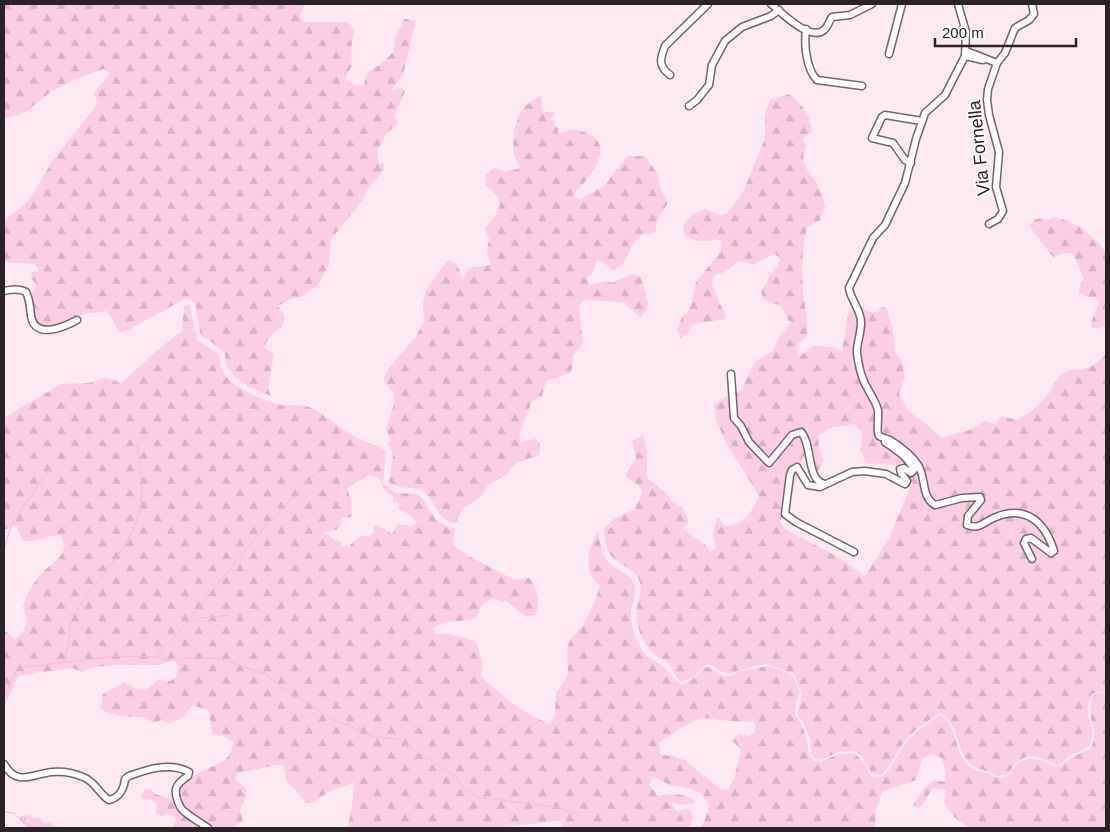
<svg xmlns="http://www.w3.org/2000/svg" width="1110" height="832" font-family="Helvetica,sans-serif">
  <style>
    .grass { fill: url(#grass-tufts) }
    .forest { fill: url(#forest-firs); fill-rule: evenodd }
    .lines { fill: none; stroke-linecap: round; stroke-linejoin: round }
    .stream { stroke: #feb6db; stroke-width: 1 }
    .minor-casing { stroke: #76636c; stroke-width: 9 }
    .minor { stroke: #fff; stroke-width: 6 }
    .labels { text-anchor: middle; stroke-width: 4; stroke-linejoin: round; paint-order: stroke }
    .street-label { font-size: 18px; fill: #2a2226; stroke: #fff }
  </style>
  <defs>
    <pattern id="grass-tufts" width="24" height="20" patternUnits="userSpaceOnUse" patternTransform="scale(1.25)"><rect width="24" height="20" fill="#fccee4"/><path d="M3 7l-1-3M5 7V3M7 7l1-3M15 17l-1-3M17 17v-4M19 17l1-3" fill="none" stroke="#d8b1c3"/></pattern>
    <pattern id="forest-firs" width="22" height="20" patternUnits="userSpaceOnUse" patternTransform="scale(1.25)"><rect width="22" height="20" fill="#fccee4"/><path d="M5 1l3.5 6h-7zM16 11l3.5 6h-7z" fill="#d8b1c3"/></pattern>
  </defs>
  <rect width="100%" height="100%" fill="#fce9f2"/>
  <path class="grass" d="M30 815 33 818H40L43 823 50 822 53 825 61 828H26L23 823 20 822V818L21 816Z"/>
  <g class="forest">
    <path d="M4 4H305L299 16 304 22H335L350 23 354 32 351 49 352 66 345 78 355 86 364 85 366 74 382 63 394 51 395 38 404 19 416 20 403 75 391 91 402 88 405 92 394 116 398 123 387 133 377 151 379 164 383 163 385 168 367 190 363 200 331 239 329 265 317 286 303 296 287 300 278 306 285 317 283 326 272 334 263 347 274 354 268 388 271 396 249 387 237 379 226 365 225 353 210 341 201 336 195 303 190 299H185L130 329 120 332 107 311 85 314 55 327H42L35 321 33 314V304L31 297 36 284 32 279 31 272 39 271 35 264 4 262V218C33 207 38 180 55 158 69 139 84 123 97 103L94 93 110 73 104 69 78 78 52 91 24 113 4 119Z"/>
    <path d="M789 94C803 106 810 113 812 132L803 139 806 146C797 166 814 175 821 191 823 196 824 202 825 207L820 220 808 226 804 241 802 264 803 293 807 318V335L797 346 798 358 813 346 833 347 842 351 849 309 863 307 865 311 877 313 882 307 887 309 893 332 895 351 902 363 905 377 899 394 909 412 928 425 941 438 970 430 984 421 995 424 1002 416 1016 420C1028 415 1044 402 1051 390 1055 383 1055 380 1062 374 1070 368 1078 371 1088 368 1095 365 1101 359 1106 354V692L1098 691 1091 695C1090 700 1087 706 1088 711 1088 726 1098 729 1088 747L1071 755 1060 764 1056 765C1041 757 1027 751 1014 765 1011 769 1010 772 1006 775L997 776C987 769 974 771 967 760 957 748 957 722 941 713 929 719 912 732 904 742 896 753 891 766 881 775L872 774 862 756 855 751 838 752 821 760 815 759 811 754 810 738 804 724 797 714 802 694 794 674 768 664 754 666 729 674 724 673 709 664 703 666 695 676 682 682C673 677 674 667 667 662 661 658 655 656 651 651 642 641 634 622 637 608 638 600 643 591 640 582 635 567 618 566 610 554 605 547 605 537 604 528L614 519 635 509 643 492 638 485 625 476 636 458 632 441 643 435 647 452V478L666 493 671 501 682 507 689 522 682 529C693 538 704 539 710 552L716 548 713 534 717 517 726 526C747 524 750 513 759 496L726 443 716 420 714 405 726 396 731 394 733 419 739 427 748 443 767 464 772 463 788 441 797 433H800L803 436 810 463 803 456 791 498 780 522 785 529 838 557 865 576 888 540 912 483 895 465 866 463 860 450 863 432 854 424 829 428 818 437 819 448 824 460 818 471C808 460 812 442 802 430 786 431 779 452 769 461L750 441 742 425 736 418 734 393 742 390 747 377 755 362 773 351 779 337 790 323 781 306 763 299 761 291 781 259 775 254 752 265 746 262 739 261 725 272 713 276 712 285 717 295 719 303 725 312 726 319 693 324 687 333 680 339 677 330 682 317 690 309 696 282 721 251 722 240 696 241 685 235 683 225 692 215 705 209 720 215 727 214 744 190 765 138V114L770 100Z"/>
    <path d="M542 96 541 107 544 112H554L555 114 549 119 555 120 556 123 554 126 558 128V134C562 133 565 131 569 130 575 129 583 131 588 134 618 147 586 182 573 195L579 200 605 185 627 156H645L657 173 661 191 668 203 658 218 655 233 641 235 633 244 623 264 613 271 606 264 597 260 592 275 587 277 589 285 605 281 612 283 632 274 641 277 648 303 646 311 640 317 623 302 584 300 579 307 583 344 573 355V365L570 373 546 381 542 396 531 402C528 418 518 426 520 442L535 439 540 443 539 455 515 464 506 475 488 485 481 497 462 509 456 523H451C435 515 435 500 423 491 415 485 402 492 389 482L393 455 391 448 386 443 391 441 386 429 394 404V394L383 380C392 358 414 345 423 323 426 317 422 310 423 304 425 287 438 273 448 260L456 263 461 273 462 281 469 268 491 265 487 254 489 237 484 228C500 213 508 201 486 186L485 176 494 168 506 172 520 168C518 163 514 158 514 153 511 130 518 103 542 96Z"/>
    <path d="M1053 217 1068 221 1082 228 1099 243 1106 253V326L1096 329 1091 327C1091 317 1097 312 1099 302L1094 297H1088L1079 294V287L1084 278C1079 270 1078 261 1072 253H1063L1053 257 1030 227 1034 220 1041 218 1049 220Z"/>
    <path d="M188 305 190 306 197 340 207 346 220 356C220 360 220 364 221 368 227 386 265 402 282 405 291 406 301 404 309 407 326 414 339 428 355 437 365 442 376 445 386 451L383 484 395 493 418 494 423 499 436 520 451 529 455 528 453 545 467 555 514 580 529 578C537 587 541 604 535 615L526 617 508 602 492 599 482 605 477 616 471 620 444 622 432 628 436 634H450L476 641 483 666 481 676C500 695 524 714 550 724L555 715 556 692C576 672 564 666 568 645 570 638 578 631 582 626 590 614 596 599 600 586 581 566 588 552 598 530 600 543 601 555 611 565 619 572 630 572 634 584 638 594 631 604 631 614 631 627 637 646 647 656 652 660 658 662 663 666 670 672 673 680 682 685L696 677 704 668 709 667 723 676H730L741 671 768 666 793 675 800 694 796 703 795 714 802 725 807 739 809 755 814 761 821 762 838 754 854 753 860 758 871 776 882 777C893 767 897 753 907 742 914 733 931 720 941 715 955 724 956 751 966 763 974 773 987 771 997 778L1007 777C1011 774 1012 771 1015 767 1027 752 1042 760 1056 767L1061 766 1072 757 1090 749C1099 733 1092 728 1090 713 1089 708 1092 701 1093 696L1098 693 1106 694V828H965L966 826 955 818 945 805 946 790 933 788C927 795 926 802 919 808L913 805 926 786 935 780 945 782 946 773 942 758 931 754 922 759 916 780 882 792 876 810 875 828H700L705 820 709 806 701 793 692 789 670 785 654 777 649 784 658 796C669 793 686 793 695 801L693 803 684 805 669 802 677 811 690 809 693 819 689 828H562L563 820 498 828H348L354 791 353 783 330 791 313 802 306 803 294 788 288 784 283 765H276L238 773 235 778C238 783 240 783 244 787 250 794 244 803 240 810L243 821 233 828H172L176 820 175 817 167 814 161 816 155 813 157 805 151 799 144 800 140 797 145 789 152 790 155 794 173 800 178 794 179 786C187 783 190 779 196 775 216 761 227 769 234 742L223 736 212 734 209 711 193 705 182 718 169 724 161 720 155 723 142 717 122 716 107 712 100 709 103 694 125 682C139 692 145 694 157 680L170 681 176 678 178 668 175 659 160 665H116L94 667 82 672 72 668 18 676 4 707V630L15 640C28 627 29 623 23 606 28 593 33 582 43 572 54 561 72 553 60 535 45 535 39 543 23 541L16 525 4 530V418L61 384 88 383 104 378 114 380 121 384 156 351 182 331 184 306ZM368 475 378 478 382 482V486L390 496 393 495V503L397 502 400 504 398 507 400 510C406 511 414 518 416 523L412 526 398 524 392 534 377 525 374 527 373 534C369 537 367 535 362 536 359 537 353 542 350 545L351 547 343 546 342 542 331 538 328 534H323L326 531 336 530 340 526 342 517 348 518 352 516 351 504 348 488ZM700 718C718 718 734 724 753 721L755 725V732L749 736 739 734 731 740 741 749 735 776 728 790 720 789 686 761 674 756 661 755 659 743 680 728Z"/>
  </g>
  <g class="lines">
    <g class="stream">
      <path d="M4 450 12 441"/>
      <path d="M5 546 12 523 54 463"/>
      <path d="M188 622 200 618 230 615"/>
      <path d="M156 656 187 622 266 525 329 460"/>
      <path d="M63 663C65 657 67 650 69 644 70 637 68 629 71 621 92 579 133 552 141 503 144 484 139 464 137 445"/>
      <path d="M24 667 118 656 155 657 170 661 197 657 221 659 265 674 294 697 301 699 333 720 355 728 375 738 382 737 397 739 456 777 465 789 477 797 561 808 581 816"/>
      <path d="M4 681 9 685"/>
      <path d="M4 696 16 671 20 668"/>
      <path d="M4 812 14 813 24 823 35 828"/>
    </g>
    <g class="minor-casing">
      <g id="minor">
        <path d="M771 4C781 12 810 42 824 30 828 27 829 21 832 17L850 15 872 4"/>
        <path d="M958 4 966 32 965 56 945 95 925 113 916 139 905 183 885 225 873 238 849 288C849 295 858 307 860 316 864 327 856 343 857 353 858 361 860 372 863 379 867 390 875 399 878 410 879 415 876 433 879 436 881 437 887 439 890 440 901 447 911 454 918 465 926 477 921 497 935 505L962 498 980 497 981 500 968 516 967 525C981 530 984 521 996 517 1026 505 1045 522 1054 551L1051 553 1031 538 1026 539 1024 543 1032 559"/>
        <path d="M806 29C804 44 806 69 817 80L862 86"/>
        <path d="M966 51 997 63"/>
        <path d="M889 54 902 4"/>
        <path d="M965 56 983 60"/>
        <path d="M670 75C658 66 660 59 665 46L708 4"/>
        <path d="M689 106 697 100 709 85 712 65 725 41 742 27 771 16 779 10"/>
        <path d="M911 163 905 160 893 143 872 138 882 117 885 115 922 121"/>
        <path d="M989 224 998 219 1003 211 996 187 999 152 989 115 987 100 988 89 997 63 1005 53 1015 28 1029 20 1034 14 1032 4"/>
        <path d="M4 291C12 289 19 288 26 292 30 300 30 307 31 316 35 340 64 327 77 320"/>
        <path d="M731 374 734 418 741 426 749 442 769 463 792 435 801 432C813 445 806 481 825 484"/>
        <path d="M854 552 796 522 785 514 790 475 792 470 797 467 808 485 820 487 852 472 865 471 886 474 905 484 907 481 901 473 900 469 904 468 911 473 914 470C908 457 896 450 885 442"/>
        <path d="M4 764C17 787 32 774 52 772 62 771 74 773 83 777 95 781 99 794 109 800 119 798 124 789 125 779L129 776C148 769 169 762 189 772L188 776C176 784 173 789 178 802 180 806 181 810 185 812 192 818 201 823 208 828"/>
      </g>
    </g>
    <use href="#minor" class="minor"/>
  </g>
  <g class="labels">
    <g class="street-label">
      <text transform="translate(979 148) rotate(-96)" y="6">Via Fornella</text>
    </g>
  </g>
  <rect width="1110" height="832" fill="none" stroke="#2a2226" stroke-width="10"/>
  <path d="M935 38v8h141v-8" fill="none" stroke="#2a2226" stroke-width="2.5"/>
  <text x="942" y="38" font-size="15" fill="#2a2226" stroke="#ffffff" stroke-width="4" paint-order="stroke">200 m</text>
</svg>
